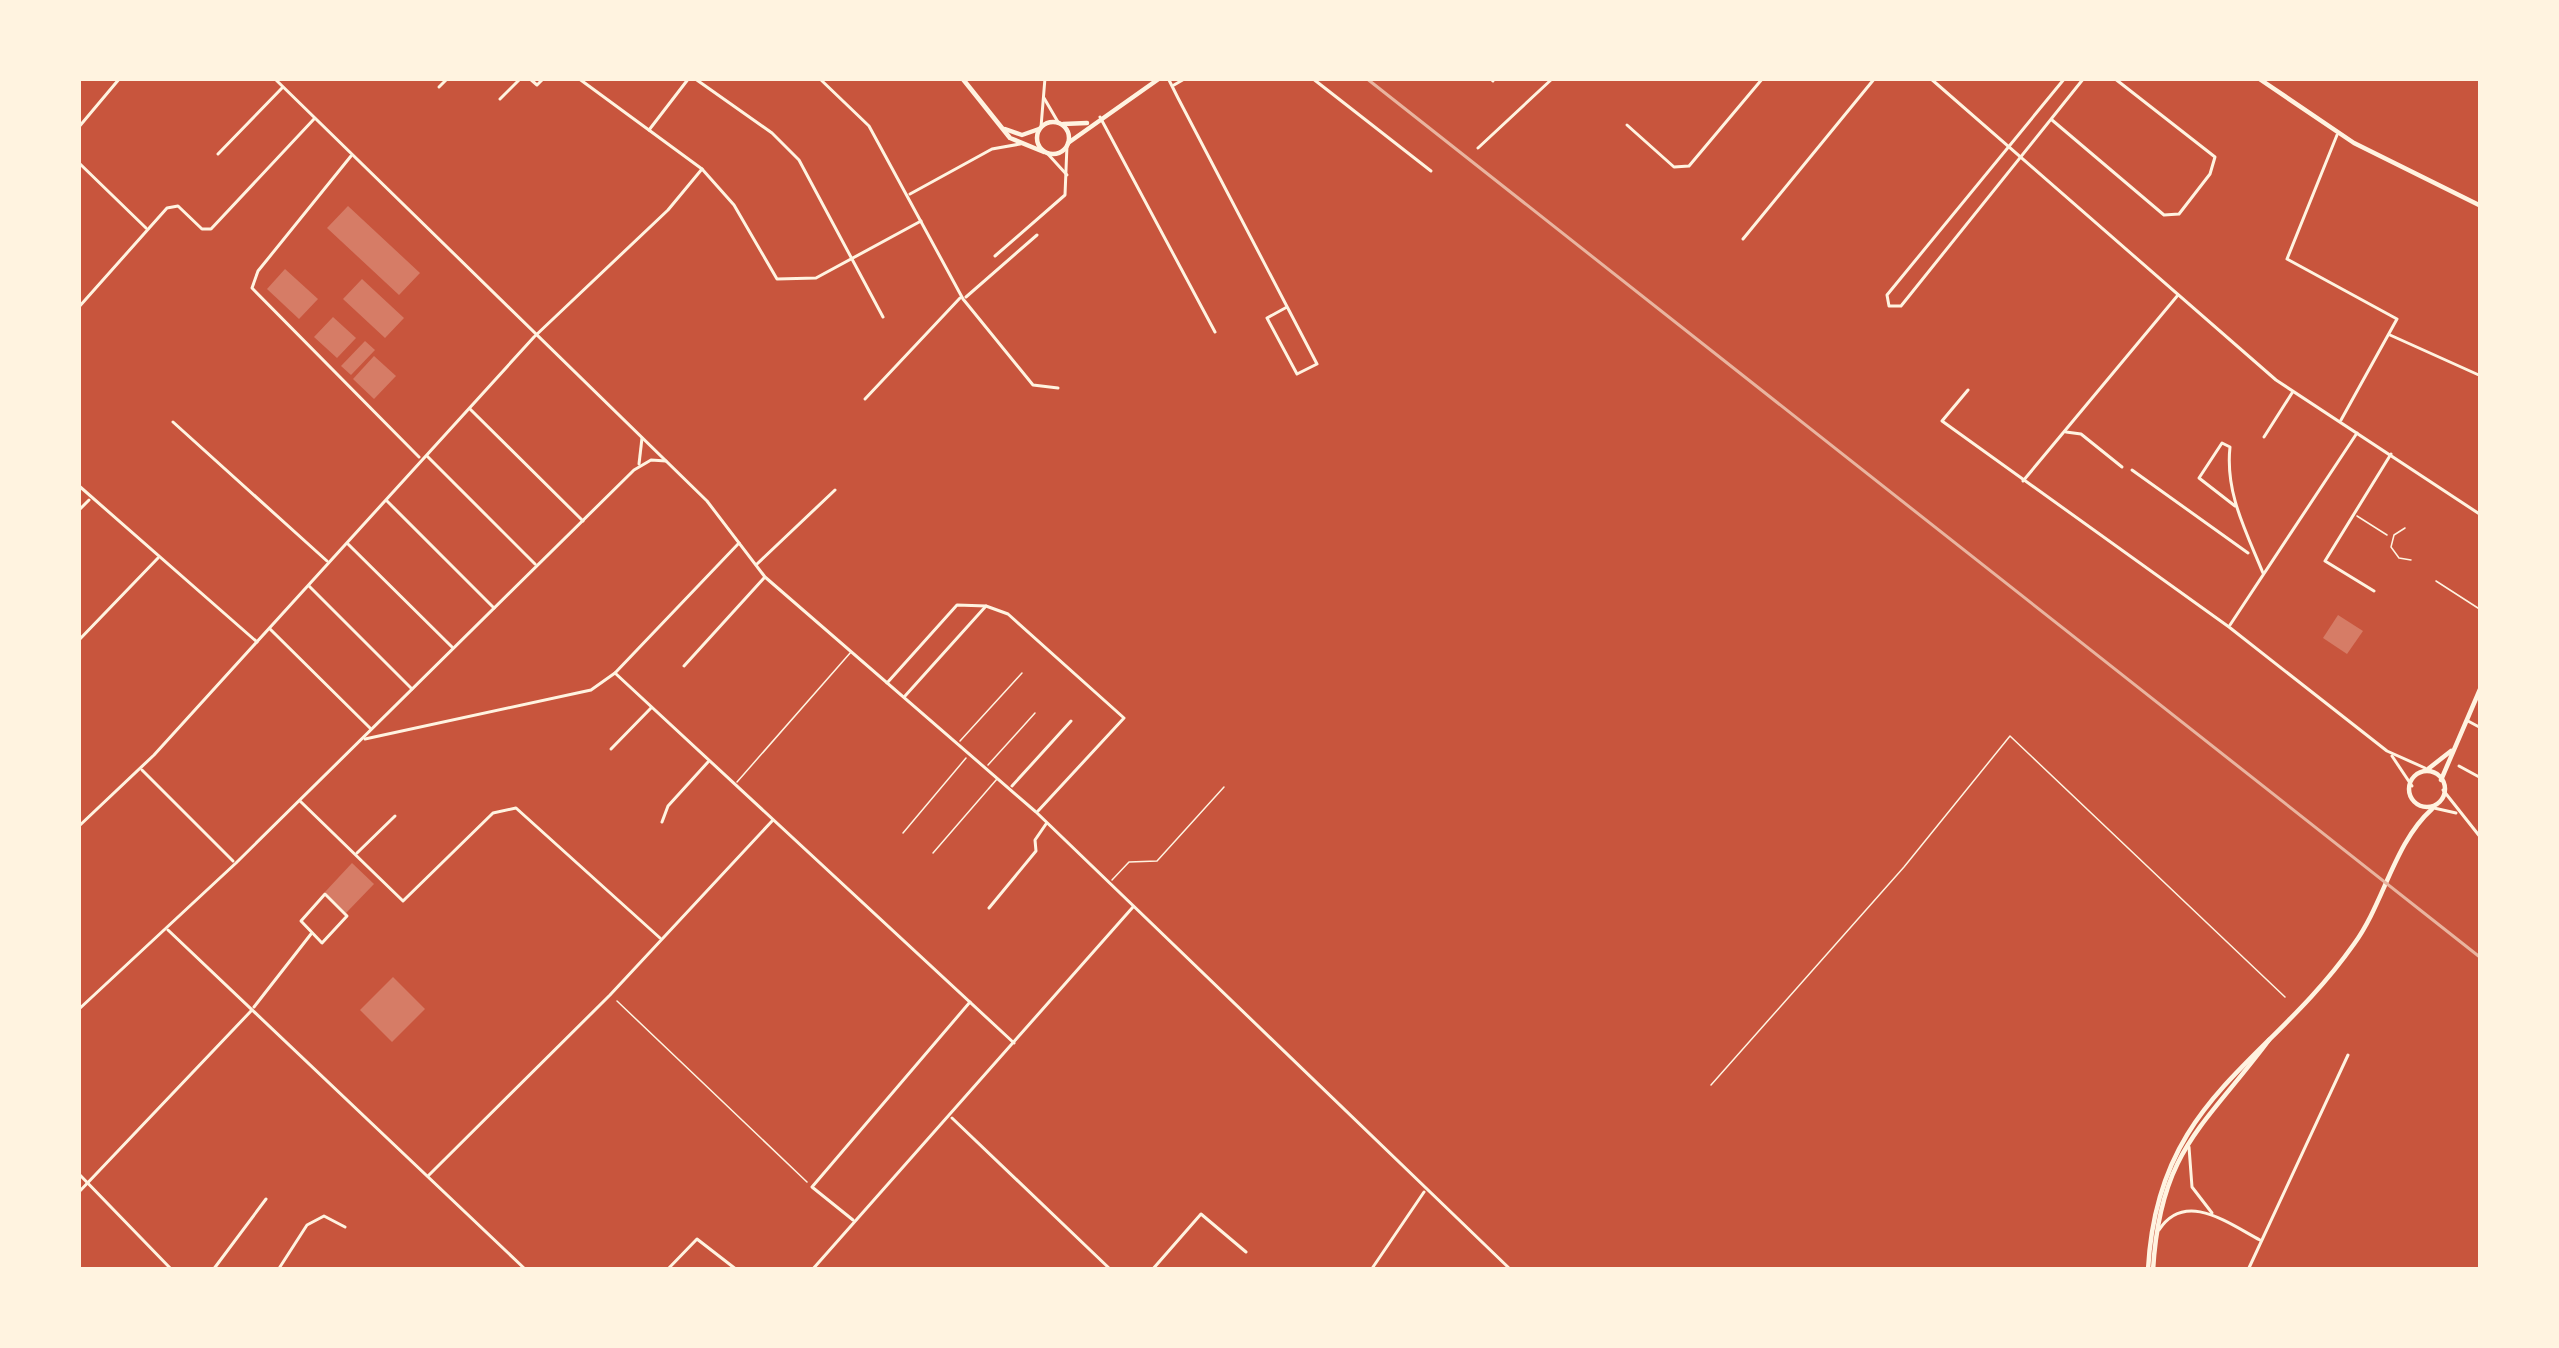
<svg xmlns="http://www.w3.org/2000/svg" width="2559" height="1348" font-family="Cabin,sans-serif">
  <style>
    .building { fill: #d67c66 }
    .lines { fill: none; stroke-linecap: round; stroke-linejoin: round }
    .path { stroke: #fff3e0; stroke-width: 1.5 }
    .service { stroke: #fff3e0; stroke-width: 1.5 }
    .pedestrian { stroke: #fff3e0; stroke-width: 3 }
    .minor { stroke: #fff3e0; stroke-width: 3 }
    .tertiary { stroke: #fff3e0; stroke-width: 4.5 }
    .rail { stroke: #e9b49f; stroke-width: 3 }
  </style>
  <rect width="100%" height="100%" fill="#c8553d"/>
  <g class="building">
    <path d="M348 206 420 273 399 295 327 228Z"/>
    <path d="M285 269 318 299 299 319 267 289Z"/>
    <path d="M362 279 404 318 385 338 343 299Z"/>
    <path d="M333 317 356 338 337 358 314 337Z"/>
    <path d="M365 341 375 350 351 375 341 366Z"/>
    <path d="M374 356 396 376 374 399 353 379Z"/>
    <path d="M2338 615 2363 631 2347 654 2323 638Z"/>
    <path d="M352 863 374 884 346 913 325 892Z"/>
    <path d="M393 977 425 1009 392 1042 360 1010Z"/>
  </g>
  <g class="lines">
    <g class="path">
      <path d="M2405 528 2394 535 2391 547 2399 558 2411 560"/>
      <path d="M617 1001 807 1182"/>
      <path d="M1711 1085 1904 867 2010 736 2285 997"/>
    </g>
    <g class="service">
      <path d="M2357 516 2387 535"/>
      <path d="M2436 581 2481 610"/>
      <path d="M960 741 1022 673"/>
      <path d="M988 765 1035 713"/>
      <path d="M737 782 851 652"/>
      <path d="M903 833 966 758"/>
      <path d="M933 853 997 779"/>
      <path d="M1112 880 1129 862 1157 861 1224 787"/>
    </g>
    <g class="pedestrian">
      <path d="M325 894 347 916 322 943 301 921Z"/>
      <path d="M254 1007 311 934"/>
    </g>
    <g class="minor">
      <path d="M274 78 707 501 765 577 1036 812 1511 1270"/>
      <path d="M529 78 537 85 544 78"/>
      <path d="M578 78 702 169 734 205 777 279 816 278 921 221"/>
      <path d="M694 78 772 133 799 160 883 317"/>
      <path d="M819 78 869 126 963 299 1033 385 1058 388"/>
      <path d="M1168 78 1178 98C1225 187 1271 276 1317 364L1297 374 1267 318 1287 307"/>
      <path d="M1312 78 1431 171"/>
      <path d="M1490 78 1493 81"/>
      <path d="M1930 78 2276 380 2481 515"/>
      <path d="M2065 78 1887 295 1889 306H1901L2084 78"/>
      <path d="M1174 85 1186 78"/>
      <path d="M439 87 448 78"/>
      <path d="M1044 98 1058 122"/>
      <path d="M500 99 521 78"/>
      <path d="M1100 117 1215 332"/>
      <path d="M2052 120 2164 215 2179 214 2210 174 2215 157 2114 78"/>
      <path d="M1627 125 1674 167 1689 166 1763 78"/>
      <path d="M1041 127 1045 78"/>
      <path d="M78 128 120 78"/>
      <path d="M649 130 689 78"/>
      <path d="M2337 135 2287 259 2397 319 2341 420"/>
      <path d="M1478 148 1553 78"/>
      <path d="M1047 153 1067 175"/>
      <path d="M218 154 282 88"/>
      <path d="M351 156 258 271 252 288 419 457"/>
      <path d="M78 162 146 228"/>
      <path d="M910 194 992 149 1020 144"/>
      <path d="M1743 239 1875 78"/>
      <path d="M995 256 1065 195 1067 145"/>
      <path d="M966 297 1037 235"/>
      <path d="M78 308 167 208 178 206 202 229H211L314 119"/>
      <path d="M2390 335 2481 376"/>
      <path d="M1968 390 1942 421 2229 627 2387 751 2425 768"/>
      <path d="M865 399 960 298"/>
      <path d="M470 409 583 521"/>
      <path d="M173 422 327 561"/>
      <path d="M2066 432 2081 434 2122 467"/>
      <path d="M2264 437 2292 393"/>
      <path d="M427 456 535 564"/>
      <path d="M639 464 642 438"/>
      <path d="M2132 470 2248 553"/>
      <path d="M2023 481 2178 295"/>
      <path d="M78 485 257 642"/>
      <path d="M387 501 494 608"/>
      <path d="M2235 506 2199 478 2222 443 2230 447C2225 493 2246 531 2263 573"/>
      <path d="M78 511 89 500"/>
      <path d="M348 544 452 647"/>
      <path d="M757 564 835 490"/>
      <path d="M309 586 412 689"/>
      <path d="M2374 591 2325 561 2391 454"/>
      <path d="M2230 625 2357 433"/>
      <path d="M270 629 370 728"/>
      <path d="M78 641 158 558"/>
      <path d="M684 666 764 578"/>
      <path d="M615 673 1014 1043"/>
      <path d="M887 683 957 605 986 606 1008 614 1124 718 1038 811"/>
      <path d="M905 696 986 606"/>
      <path d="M2468 721 2481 728"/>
      <path d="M365 739 591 690 615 673 739 543"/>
      <path d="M611 749 651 708"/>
      <path d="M2392 756 2412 786"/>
      <path d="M2459 766 2481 778"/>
      <path d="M142 770 233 861"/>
      <path d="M1012 786 1071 721"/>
      <path d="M2443 790 2481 838"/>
      <path d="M300 801 403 901 493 813 516 808 660 938"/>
      <path d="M2434 808 2456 813"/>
      <path d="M662 822 668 806 708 762"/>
      <path d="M78 827 154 755 534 337 668 210 702 169"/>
      <path d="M357 853 395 816"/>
      <path d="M989 908 1036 851 1035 840 1046 824"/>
      <path d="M168 930 526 1270"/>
      <path d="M78 1010 236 863 634 470 651 460 666 461"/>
      <path d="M952 1118 1111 1270"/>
      <path d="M2189 1147 2192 1187 2212 1213"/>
      <path d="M78 1173 172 1270"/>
      <path d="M428 1176 610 995 773 820"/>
      <path d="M78 1193 251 1011"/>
      <path d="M853 1220 812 1187 970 1002"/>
      <path d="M2159 1230C2185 1190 2228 1223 2260 1240"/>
      <path d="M213 1270 266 1199"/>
      <path d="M278 1270 307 1225 324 1216 345 1227"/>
      <path d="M667 1270 697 1239 737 1270"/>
      <path d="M812 1270 1133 907"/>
      <path d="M1152 1270 1201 1214 1246 1252"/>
      <path d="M1371 1270 1424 1192"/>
      <path d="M2248 1270 2348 1055"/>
    </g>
    <g class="tertiary">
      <path d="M962 78 1010 138 1044 152"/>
      <path d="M2258 78 2354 143 2481 206"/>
      <circle cx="1053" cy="138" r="16"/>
      <path d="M1063 124 1087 123"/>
      <path d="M1005 129 1022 135 1039 129"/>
      <path d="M1068 143 1160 78"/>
      <path d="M2428 769 2451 751"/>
      <circle cx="2427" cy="789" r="18"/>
      <path d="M2441 780 2481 687"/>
      <path d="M2148 1270C2157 1098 2268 1066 2354 944 2384 903 2394 843 2432 809"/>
      <path d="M2153 1270C2160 1150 2204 1127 2269 1040"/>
    </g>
    <path class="rail" d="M1366 78 2481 958"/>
  </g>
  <rect width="2559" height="1348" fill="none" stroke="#fff3e0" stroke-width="162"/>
</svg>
